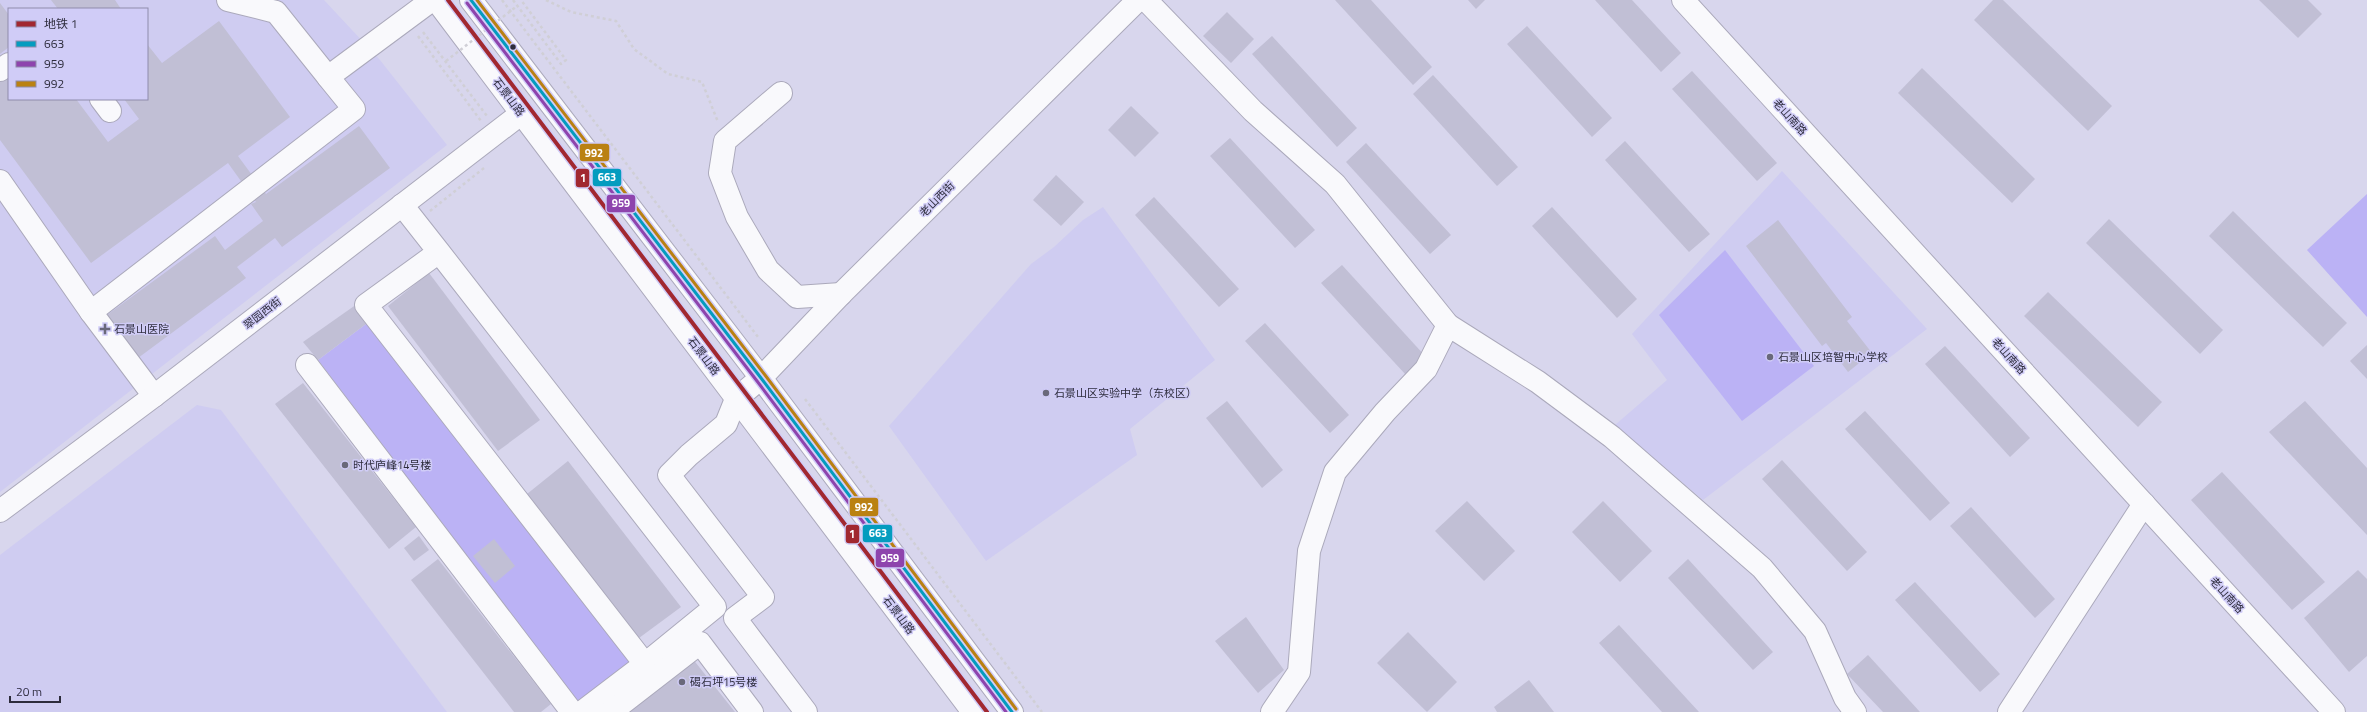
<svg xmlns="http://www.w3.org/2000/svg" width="2367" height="712" font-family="'Titillium Web','Noto Sans SC',sans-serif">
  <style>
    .built { fill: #cfccf1; fill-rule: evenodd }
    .green { fill: #bbb2f5 }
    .building { fill: #c1bfd5 }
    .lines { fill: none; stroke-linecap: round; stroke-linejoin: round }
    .minor-casing { stroke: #aba9bb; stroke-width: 24 }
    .major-casing { stroke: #aba9bb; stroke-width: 24 }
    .highway-casing { stroke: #aba9bb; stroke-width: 24 }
    .path { stroke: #d0cfd6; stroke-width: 2.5; stroke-dasharray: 3 3; stroke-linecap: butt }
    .minor { stroke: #f9f9fc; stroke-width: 22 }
    .major { stroke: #f9f9fc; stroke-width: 22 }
    .highway { stroke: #f9f9fc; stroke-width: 22 }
    .path-bridge { stroke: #d0cfd6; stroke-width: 2.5; stroke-dasharray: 3 3; stroke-linecap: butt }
    .bus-1-casing { stroke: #d0ccf7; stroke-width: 6 }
    .bus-2-casing { stroke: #d0ccf7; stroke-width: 6 }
    .bus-3-casing { stroke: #d0ccf7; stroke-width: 6 }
    .bus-1 { stroke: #049cbf; stroke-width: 3 }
    .bus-2 { stroke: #8e44ad; stroke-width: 3 }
    .bus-3 { stroke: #ba8112; stroke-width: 3 }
    .metro-1-casing { stroke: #d0ccf7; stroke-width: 7 }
    .metro-1 { stroke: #a12830; stroke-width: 4 }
    .bus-dot { fill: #2d2c3c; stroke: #d0ccf7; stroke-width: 1.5 }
    .poi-dot { fill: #69687a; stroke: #d0ccf7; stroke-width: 1.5 }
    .labels { text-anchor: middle; stroke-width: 3; stroke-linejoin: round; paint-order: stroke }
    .street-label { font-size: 11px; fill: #2d2c3c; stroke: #d0ccf7 }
    .poi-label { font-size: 11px; fill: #2d2c3c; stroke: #d0ccf7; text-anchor: start }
    .line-badge { stroke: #d0ccf7; stroke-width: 1.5 }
    .badge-label { font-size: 11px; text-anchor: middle; font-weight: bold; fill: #fff }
  </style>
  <rect width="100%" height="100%" fill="#d8d6ed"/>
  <g class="built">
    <path d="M0 0H324L380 60 447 145 0 492ZM9 9H147V99H9Z"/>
    <path d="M1782 171 1927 329 1703 500 1615 425 1667 380 1632 334Z"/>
    <path d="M1103 207 1215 360 1130 429 1137 455 986 561 889 426 1031 264 1054 247 1083 220Z"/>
    <path d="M197 405 221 410 447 712H0V555Z"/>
  </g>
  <g class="green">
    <path d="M2367 194V317L2307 250Z"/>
    <path d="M1725 250 1814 366 1742 421 1659 315Z"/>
    <path d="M370 321 630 663 578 703 318 360Z"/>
  </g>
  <g class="building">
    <path d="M51 0H115L121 9H58Z"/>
    <path d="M1335 0H1371L1432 67 1413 85Z"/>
    <path d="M1468 0H1485L1476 9Z"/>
    <path d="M1595 0H1632L1681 53 1661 72Z"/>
    <path d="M1993 0H2003L2112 106 2088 131 1974 20Z"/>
    <path d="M2259 0H2308L2322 14 2298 38Z"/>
    <path d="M0 3 9 15V47L0 54Z"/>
    <path d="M1227 12 1254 39 1231 63 1203 36Z"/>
    <path d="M219 21 290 117 238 156 266 194 359 126 390 168 282 247 275 238 237 267 246 278 138 358 107 315 215 236 225 250 263 221 251 204 256 202 228 163 91 263 0 140V79L9 72V99H76L108 142 139 119 124 99H147V44L162 63Z"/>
    <path d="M1527 26 1612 118 1592 137 1507 44Z"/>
    <path d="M1272 36 1357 128 1337 147 1252 54Z"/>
    <path d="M1922 68 2035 179 2012 203 1898 93Z"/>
    <path d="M1692 71 1777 163 1757 181 1672 89Z"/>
    <path d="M1433 75 1518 167 1497 186 1413 94Z"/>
    <path d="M1131 106 1159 133 1135 157 1108 130Z"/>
    <path d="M1230 138 1315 230 1295 248 1210 156Z"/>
    <path d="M1625 141 1710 234 1689 252 1605 160Z"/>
    <path d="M1366 143 1451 235 1430 254 1346 162Z"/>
    <path d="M1056 175 1084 202 1061 226 1033 200Z"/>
    <path d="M1154 197 1239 289 1219 307 1135 215Z"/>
    <path d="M1552 207 1637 299 1617 318 1532 226Z"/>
    <path d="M2233 211 2347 323 2323 347 2209 236Z"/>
    <path d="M2109 219 2223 330 2200 354 2086 243Z"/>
    <path d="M1778 220 1852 317 1847 321 1872 353 1848 372 1826 343 1822 346 1746 246Z"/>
    <path d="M1342 265 1426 357 1406 375 1321 283Z"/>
    <path d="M429 273 540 420 498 451 388 306Z"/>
    <path d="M2048 292 2162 402 2138 427 2024 316Z"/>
    <path d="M357 304 370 321 318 360 303 342Z"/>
    <path d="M1265 323 1349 415 1330 433 1245 341Z"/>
    <path d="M2367 345V379L2350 361Z"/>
    <path d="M1945 346 2030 438 2010 457 1925 364Z"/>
    <path d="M303 383 416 527 389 549 275 404Z"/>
    <path d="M1227 401 1283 470 1262 488 1206 418Z"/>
    <path d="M2305 401 2367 468V535L2269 432Z"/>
    <path d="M1865 411 1950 503 1930 521 1845 429Z"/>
    <path d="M1782 460 1867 552 1847 571 1762 479Z"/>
    <path d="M568 461 681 607 639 638 527 494Z"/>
    <path d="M2222 472 2325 582 2292 610 2191 500Z"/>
    <path d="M1467 501 1515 551 1484 581 1435 531Z"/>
    <path d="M1603 501 1652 551 1620 582 1572 532Z"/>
    <path d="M1971 507 2055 599 2035 618 1950 526Z"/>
    <path d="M419 536 429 550 414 561 404 548Z"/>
    <path d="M494 539 515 566 495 583 473 556Z"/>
    <path d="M438 559 551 704 541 712H514L411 580Z"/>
    <path d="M1688 559 1773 652 1753 670 1668 578Z"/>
    <path d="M2358 570 2367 579V656L2349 672 2304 618Z"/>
    <path d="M1915 582 2000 674 1980 692 1895 600Z"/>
    <path d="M1246 617 1284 670 1258 693 1215 641Z"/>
    <path d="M1619 625 1699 712H1662L1599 643Z"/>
    <path d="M1408 632 1457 682 1427 712 1377 663Z"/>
    <path d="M688 653 735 712H619Z"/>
    <path d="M1868 655 1920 712H1883L1847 674Z"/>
    <path d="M1529 680 1554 712H1497L1494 707Z"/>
  </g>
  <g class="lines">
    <g class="minor-casing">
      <g id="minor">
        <path d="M228 0 276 12 328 77"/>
        <path d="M1146 0 1253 111 1335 184 1448 325"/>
        <path d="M0 70 9 64"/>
        <path d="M781 93 725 141 720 173 737 217 768 270 797 297 841 294"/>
        <path d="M101 99 110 111"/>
        <path d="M0 181 91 312"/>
        <path d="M402 205 439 252 715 607 645 664 366 305 439 252"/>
        <path d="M307 365 572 712"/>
        <path d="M154 396 91 312 354 109 328 77 432 0"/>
        <path d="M0 511 154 396 522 113"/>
        <path d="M582 712 645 664"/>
        <path d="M611 712 700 643 752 712"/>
        <path d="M806 712 735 618 763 597 669 475 689 455 726 424 736 399 761 378 841 294 1138 0"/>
        <path d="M1272 712 1299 672 1309 551 1335 472 1385 412 1426 369 1448 325 1538 382 1612 437 1762 568 1815 631 1845 698 1855 712"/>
        <path d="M2009 712 2144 504"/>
      </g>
    </g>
    <g class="major-casing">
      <path id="major" d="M1683 0 2334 712"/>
    </g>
    <g class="highway-casing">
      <g id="highway">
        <path d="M436 0 973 712"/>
        <path d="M471 0 761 378 1012 712"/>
      </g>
    </g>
    <g class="path">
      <path d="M502 0 758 337"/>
      <path d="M513 0 561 64 566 60 521 0"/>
      <path d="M546 0 571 12 616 21 634 49 668 74 702 82 718 122"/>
      <path d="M423 32 487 116"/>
      <path d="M418 36 481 121"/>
      <path d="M430 211 484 168"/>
      <path d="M805 399 1042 712"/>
    </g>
    <use href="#minor" class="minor"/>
    <use href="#major" class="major"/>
    <use href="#highway" class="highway"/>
    <path class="path-bridge" d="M446 61 517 6"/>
    <g class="bus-1-casing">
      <path id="bus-1" d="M471 0 761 378 1012 712"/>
    </g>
    <g class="bus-2-casing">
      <path id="bus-2" d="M467 3 757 381 1006 712"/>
    </g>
    <g class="bus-3-casing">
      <path id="bus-3" d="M477 0 765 375 1016 709"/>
    </g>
    <use href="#bus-1" class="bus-1"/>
    <use href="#bus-2" class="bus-2"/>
    <use href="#bus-3" class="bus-3"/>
    <g class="metro-1-casing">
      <path id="metro-1" d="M448 0 987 712"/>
    </g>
    <use href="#metro-1" class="metro-1"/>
  </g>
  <circle class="bus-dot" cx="513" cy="47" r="3.5"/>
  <g class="poi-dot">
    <path d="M103 323h4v4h4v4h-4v4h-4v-4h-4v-4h4z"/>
    <circle cx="1770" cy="357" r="4"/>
    <circle cx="1046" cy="393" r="4"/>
    <circle cx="345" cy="465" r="4"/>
    <circle cx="682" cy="682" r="4"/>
  </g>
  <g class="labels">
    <g class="street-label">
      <text transform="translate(509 97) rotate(53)" y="4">石景山路</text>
      <text transform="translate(1790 117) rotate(48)" y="4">老山南路</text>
      <text transform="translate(937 199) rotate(-45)" y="4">老山西街</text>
      <text transform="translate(262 313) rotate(-38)" y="4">翠园西街</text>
      <text transform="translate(704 356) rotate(53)" y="4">石景山路</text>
      <text transform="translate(2009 356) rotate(48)" y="4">老山南路</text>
      <text transform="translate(2227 595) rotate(48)" y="4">老山南路</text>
      <text transform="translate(899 615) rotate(53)" y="4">石景山路</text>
    </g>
    <g class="poi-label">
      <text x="114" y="333">石景山医院</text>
      <text x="1778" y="361">石景山区培智中心学校</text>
      <text x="1054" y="397">石景山区实验中学（东校区）</text>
      <text x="353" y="469">时代庐峰14号楼</text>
      <text x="690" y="686">碣石坪15号楼</text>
    </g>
  </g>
  <g class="line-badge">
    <rect x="579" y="143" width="31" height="19" rx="4" fill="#ba8112"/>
    <rect x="592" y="168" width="30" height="19" rx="4" fill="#049cbf"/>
    <rect x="575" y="168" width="15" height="20" rx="4" fill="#a12830"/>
    <rect x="606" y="194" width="30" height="19" rx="4" fill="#8e44ad"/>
    <rect x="849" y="497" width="30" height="20" rx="4" fill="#ba8112"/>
    <rect x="862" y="524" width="31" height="19" rx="4" fill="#049cbf"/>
    <rect x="845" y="524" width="15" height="20" rx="4" fill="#a12830"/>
    <rect x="875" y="548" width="30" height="20" rx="4" fill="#8e44ad"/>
  </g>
  <g class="badge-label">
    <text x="594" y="157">992</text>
    <text x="607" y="181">663</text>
    <text x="583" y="182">1</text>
    <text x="621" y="207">959</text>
    <text x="864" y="511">992</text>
    <text x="878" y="537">663</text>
    <text x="852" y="538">1</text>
    <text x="890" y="562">959</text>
  </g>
  <rect x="8" y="8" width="140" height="92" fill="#d0ccf7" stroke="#8f8cac"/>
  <rect x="16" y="21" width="20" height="6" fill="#a12830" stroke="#8f8cac"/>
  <text x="44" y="28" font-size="12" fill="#2d2c3c">地铁 1</text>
  <rect x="16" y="41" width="20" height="6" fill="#049cbf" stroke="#8f8cac"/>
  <text x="44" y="48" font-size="12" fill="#2d2c3c">663</text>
  <rect x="16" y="61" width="20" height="6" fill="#8e44ad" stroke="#8f8cac"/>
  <text x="44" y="68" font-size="12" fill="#2d2c3c">959</text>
  <rect x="16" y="81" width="20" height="6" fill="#ba8112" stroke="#8f8cac"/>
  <text x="44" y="88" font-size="12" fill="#2d2c3c">992</text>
  <path d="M10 696v6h50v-6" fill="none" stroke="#2d2c3c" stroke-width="2"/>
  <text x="16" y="696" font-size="12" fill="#2d2c3c" stroke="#d0ccf7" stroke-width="3" paint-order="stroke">20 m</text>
</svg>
